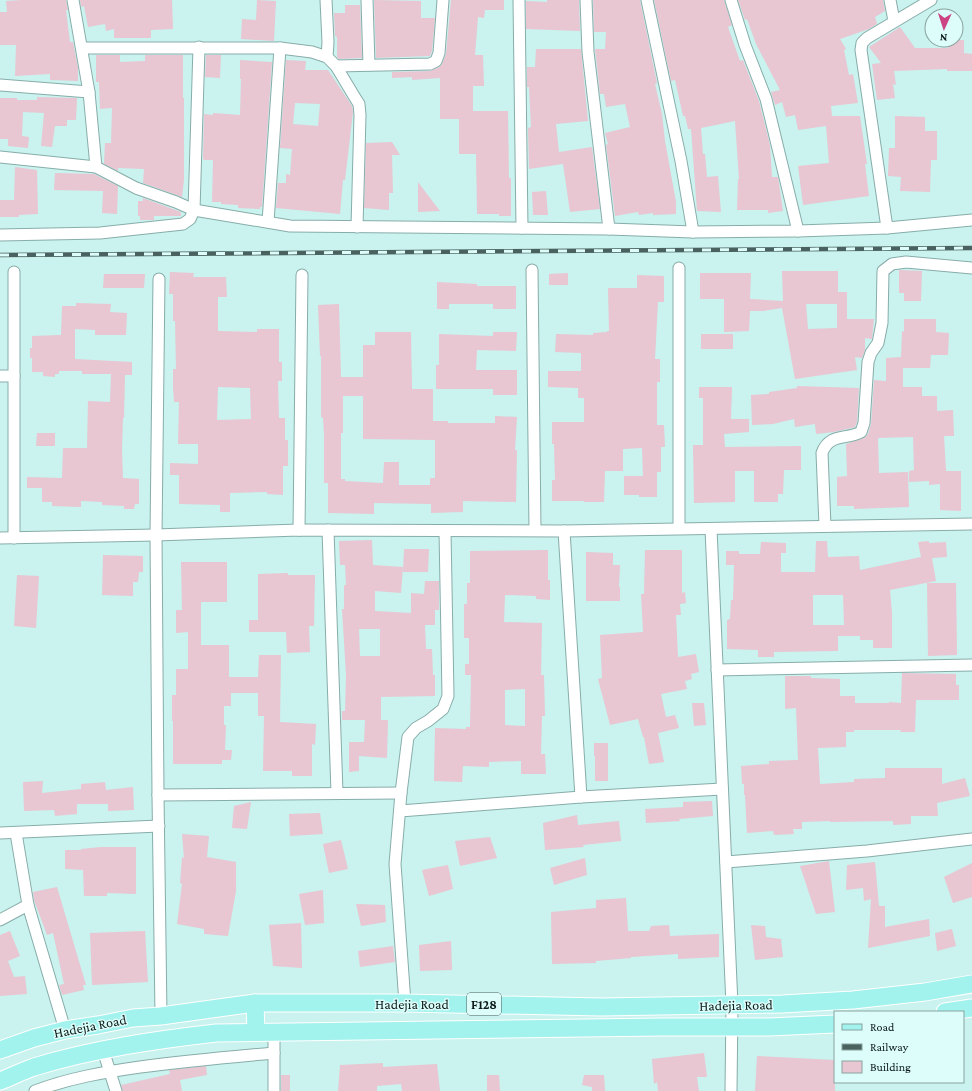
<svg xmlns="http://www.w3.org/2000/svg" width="972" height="1091" font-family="'Crimson Pro',serif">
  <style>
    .building { fill: #e8c6d2; fill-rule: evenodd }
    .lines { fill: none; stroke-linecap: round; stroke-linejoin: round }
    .minor-casing { stroke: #87adaa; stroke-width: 13 }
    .primary-casing { stroke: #fff; stroke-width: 19 }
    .minor { stroke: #fff; stroke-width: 11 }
    .primary { stroke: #a2f2ee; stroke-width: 17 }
    .rail-casing { stroke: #49615f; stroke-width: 4.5 }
    .rail { stroke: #ddfdfa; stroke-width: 3; stroke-dasharray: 9; stroke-linecap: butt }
    .labels { text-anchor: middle; stroke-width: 3; stroke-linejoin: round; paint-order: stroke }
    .shield { fill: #ddfdfa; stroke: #4b5f5d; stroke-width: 1 }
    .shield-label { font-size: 13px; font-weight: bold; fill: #0c1b1a }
    .street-label { font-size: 14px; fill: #0c1b1a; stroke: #ddfdfa }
  </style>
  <rect width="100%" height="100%" fill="#caf2ee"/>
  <g class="building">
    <path d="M22 0H66L68 10H66L70 42H73L78 68V81L50 80V74L15 76 16 45H0V12H7L6 1Z"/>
    <path d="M80 0H172L173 29 151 30V38H114V29L106 31 105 24 88 27 84 6 81 7Z"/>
    <path d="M257 0 276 1 274 41 241 39 242 19 256 20Z"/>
    <path d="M374 0 421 1V18H435L432 51 430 56 376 58Z"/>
    <path d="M451 0H504V10H485L484 18 478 17 475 55H483L484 86H473V111H508L509 178H511V216H499V214H477L476 154H459V119H440V78L412 80V77L392 78V72L430 71 439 67 442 64 446 54Z"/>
    <path d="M547 0H579L580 31 526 29V1L547 2Z"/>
    <path d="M593 0H640L657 83 655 84 662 114 665 141 676 202V214L653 215V213L639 215 638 212 615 216 606 145 608 144 605 133 630 127 625 104 606 107 604 94H600L595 49H605L606 32H594Z"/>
    <path d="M654 0H724L732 25 728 27 740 61 743 60 759 101 770 145 772 177H778L783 211 768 213V210H737L738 179H739L735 121 701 128 703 154H705L707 177 718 176 721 212 697 211 691 129H688L685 116H683L675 80 671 81Z"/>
    <path d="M738 0H883L885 11 875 17 877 24 869 29 840 39 846 49 844 50 849 75 853 74 858 103 831 106 832 116H860L867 164H865L869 196 803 205 798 166 829 163 826 126 798 130 795 115 786 117 782 102 775 105 771 92 780 90 756 44 747 19 745 20Z"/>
    <path d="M345 5H360L362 58 339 59 337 57V37L335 36 334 13H345Z"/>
    <path d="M900 27 915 48H948V40H964V53L972 54V71H947V69L894 71 896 85 893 84 895 98 877 100 872 64 881 63 869 47Z"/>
    <path d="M536 49H581L588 121 556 124 559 152 592 147 600 209 570 212 563 164 529 169 528 128 531 127 529 87H527V67H535Z"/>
    <path d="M96 55H120V62L145 61V55H183V98H184V180L182 197 143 183 144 169 118 168V171L104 164 105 143H111L112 108 100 109 99 82H96Z"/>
    <path d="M206 55H221L220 78 205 77Z"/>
    <path d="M240 60 272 62 262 207H260V209L238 208V205L221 204V202H212L213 160H204L203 158 204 114 213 115V113L240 115 241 79H240Z"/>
    <path d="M286 60 306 61 305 70H328L352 106 353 112 345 180H343L340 214 276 208 278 183H286V174L290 175 292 149 280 148ZM295 103 320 104 318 126 293 124Z"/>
    <path d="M37 97 77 98 76 120H67V126H55L52 147 41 146 44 113 23 112 22 136 29 137 28 148 8 146V139H0V98H17V100H37Z"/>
    <path d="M895 116 925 117V131H937V160H931L930 192 900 191 901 177 888 176 889 148H895Z"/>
    <path d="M392 142 400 155H392L393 193H389V210L364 208 366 143Z"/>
    <path d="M15 167 37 170 38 214 19 215V217H0V200H14Z"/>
    <path d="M55 173 94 174 118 186 117 214 102 213 103 191 54 190Z"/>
    <path d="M418 182 427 194 440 211 418 212Z"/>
    <path d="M546 191 548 215H533L532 192Z"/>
    <path d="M143 198 181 212V216H154V220H140V216H138V201H143Z"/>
    <path d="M899 270 922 271 921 301H904V293H899Z"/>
    <path d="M782 271H838V292H847V319H874L872 339 865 338V350L862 358 855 357 857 370 795 379 782 308 763 311H750L749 331 724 332V299H700V273H751L750 299 783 301ZM806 304H837V328L808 329Z"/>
    <path d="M170 272 194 273 193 277H226L227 297H218V331L257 332V329H279V362H282V381H278L279 418H285V440H288V466H283V495L267 494V492L230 493V512H220V505L179 504V475H170V463L198 464V444H178L179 402H174L173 387V369H176L175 321H173V294H169ZM218 387 250 388 251 419 217 420Z"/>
    <path d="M568 273V285H549V274Z"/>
    <path d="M104 274H145L144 288H103Z"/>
    <path d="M637 275 664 276V302H658L655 359H660V382H657V425H664L665 447H661V472H657V497H639V495H624V476H643L642 448 623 449V471H605L604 502H584V501H552V480H555L554 444H552V422H584V398H578V388L548 387V371H581V353L555 352 556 334 593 335V333L607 332V331H609L608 288H637Z"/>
    <path d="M437 282 477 284V286H516V309H493V304H449V309H437Z"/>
    <path d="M76 303 111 304 110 312 127 313 126 335H95V330L75 329V359L132 362V375H125L124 418H123L122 449 123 478 139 479V504H135L134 509H124V506L102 505V502L81 501V507L52 506V502H42V488H27V477L62 478 63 448H87L88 401 110 402 111 374H82V371H59V374H55V377L43 376V372H32V358H30V348H32V336L61 335 62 306H76Z"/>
    <path d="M339 304 341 377H363V345H375V332H411L412 389H433V421H448V423H495V416L517 417 515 450H517L516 502 463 501V512L431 513V504L374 503V514L328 513V483H324V434L323 418 321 417V356H320L318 305ZM343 396H363V439L435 440V478H430V485H399V462H384L383 483 345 481V479H341V433H343Z"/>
    <path d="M904 319H936V332L949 333 948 355H931L930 368H903V387H922V396H937V411L953 410 954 436H944L946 471H961V511L940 510V484L929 485V481L909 482V471L914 470 913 437 878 438 879 473 908 472 909 507 854 509V506H837V477L847 476 846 444 864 438 868 434 871 424 874 380 886 381V358L901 357 902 331 904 332Z"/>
    <path d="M493 332H517L516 351 477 350 476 370H517V395H493V389H436V365H439V334L493 336Z"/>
    <rect x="701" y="334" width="32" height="15"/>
    <path d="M797 386 859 388 857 422 855 427 834 432 816 434 815 424 795 427 794 419 773 424 752 425 751 395 769 394V392L797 388Z"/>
    <path d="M699 387H732L731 419H749V432L724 434 725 447 801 446V470H784L783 494H778V502H754V471H735V502L694 503 693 445H703V398H699Z"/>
    <path d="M37 433H55V446H36Z"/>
    <path d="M372 540 373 565 403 567 401 593 375 591V611L411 613V593L424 594 425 581H439V610H435V625H425L426 649H432L433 675H435V696L381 697V720H388L387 758 359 756V771L349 772V742H364L365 720H342V711H345L346 675 342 609H344V585H346L345 565H340L339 541ZM359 629H380V656H360Z"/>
    <path d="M816 541H827L828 557 859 556 860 570 921 557 918 542 929 541V543L946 542 947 557 932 558 936 581 890 590 892 613V648H873V640H860V636H838V651L774 652V657H758V650L727 649V620L730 619 731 600H733L734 565H726V551H739V554H760L761 542 786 543V553H781V572H815ZM813 595H843L844 625H813Z"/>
    <path d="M404 549H429L428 572H403Z"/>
    <path d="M548 550V580H550V600L536 599V596L505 595 504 622 542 623 541 675H544L545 716H542L541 754H545L546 774H521V761L489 762V767L463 766 462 782 434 781 435 728 466 729V727H470L471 675H465V664H469V638H464V604H467V583H470V551ZM525 689V726L505 725V690Z"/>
    <path d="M645 550H682V593L685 592 686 603 680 604 681 615H676L678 657 696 654 699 672 691 674 692 679 685 681 687 689 661 694 666 717 675 715 679 728 658 733 664 762 649 764 644 737H643L638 719 610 725 598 679 602 678 600 635 643 632 641 594H644Z"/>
    <path d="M586 552 613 553V565H620L619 587H620V601H586Z"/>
    <path d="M103 555 143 556V572H139L138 582H133V596L102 595Z"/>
    <path d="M181 562H227V602H201V645H229V677H258L259 655H281L280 722 316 724 315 745 312 744V776H292V771H263L264 716H258V693H231V706H224V725H226L225 750H232L231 760H222V764H173V721H172V695H176V669H188V632L176 633V610H182Z"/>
    <path d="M288 573V575H315L314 626H309L310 652 287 653 286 632H249V620H258V574Z"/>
    <path d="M17 575 39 576 36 628 14 626Z"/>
    <path d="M927 583H956L957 655 928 656Z"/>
    <path d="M902 673 956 674V685H959V700H916L915 732H900L901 730H854V732H846V747L818 748 820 784 854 782V779L885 778V768H942V784L965 778 970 796 937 803 938 816H911V824L893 825V821L830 822V821L802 822V829H793L794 834 774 835 773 831 747 833 745 795H744V784H742L741 766 769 764V761L798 760 796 708 785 709V676H811V678L840 679V696H855V703H889V702L901 703Z"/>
    <path d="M692 703H704L706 725 694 726Z"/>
    <path d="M594 743H608V781H595V756H594Z"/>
    <path d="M43 781 42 793 81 789V784L105 782 106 790 133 787 134 810 108 811V804H77V814L55 816 54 810 24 811 23 782Z"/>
    <path d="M712 801 713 816 679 819 680 821 646 823 645 809 683 807V802Z"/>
    <path d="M251 802 247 829 232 828 234 806Z"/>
    <path d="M320 813 323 834 290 836 289 814Z"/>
    <path d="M577 815 578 825 619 821 621 841 583 845 584 847 545 850 543 823Z"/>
    <path d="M182 834 209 836 207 857 236 862V891L228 936 204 934V929L177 924 182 884 180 883 182 857 184 858Z"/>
    <path d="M490 837 497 858 460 866 455 841Z"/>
    <path d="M341 840 348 869 329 873 323 844Z"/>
    <path d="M101 847H136V894L107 893V896H84L83 870 65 869V850H81V849Z"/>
    <path d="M585 858 587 875 554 885 550 868Z"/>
    <path d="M829 861 835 912 816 914 800 866Z"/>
    <path d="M875 862 879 906H885V927L929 919 930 936 868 948 871 899 864 901 863 888 846 890 847 865Z"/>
    <path d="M972 863V897L953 903 944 877Z"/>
    <path d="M448 865 453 889 429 896 422 870Z"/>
    <path d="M57 887 86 985H83L84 990 62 995 59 985 64 984 53 933 47 935 34 900 33 892Z"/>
    <path d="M323 890 324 923 305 925 299 894Z"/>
    <path d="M626 898 628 931H649L651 926 669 925 670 936 719 934V957L678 959V954L631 957V958L596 961V963L552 964 551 912 596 908V900Z"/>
    <path d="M356 904 385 905 386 922 361 926Z"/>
    <path d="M301 923 302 968 273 966 269 925Z"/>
    <path d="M751 925 765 926 766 937 781 939 783 957 755 960Z"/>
    <path d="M952 929 956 946 937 951 935 933Z"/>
    <path d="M10 931 20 956 8 961 14 977 25 976 27 994 0 996V935Z"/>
    <path d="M145 931 148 982 92 985 90 933Z"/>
    <path d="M451 941 452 970 420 971 419 945Z"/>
    <path d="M393 946 395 962 360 967 358 951Z"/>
    <path d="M704 1053 707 1077H697L699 1091H658L657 1082 654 1084 652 1059Z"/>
    <path d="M757 1056 835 1060V1091H755Z"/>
    <path d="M383 1063V1067L437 1064 440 1091H402L401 1084 377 1086V1091H338L340 1065Z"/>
    <path d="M206 1066 207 1075 180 1080 182 1091H123L121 1085 170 1074 169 1070Z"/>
    <rect x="281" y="1075" width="9" height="16"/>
    <path d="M487 1075H499L500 1091H487Z"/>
    <path d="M584 1075H604L605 1091H592V1087L582 1085Z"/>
  </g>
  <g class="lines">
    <g class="minor-casing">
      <g id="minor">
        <path d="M73 0 89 92 96 167"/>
        <path d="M326 0 328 42 327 57"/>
        <path d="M367 0 369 65"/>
        <path d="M519 0 522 228"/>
        <path d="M586 0 588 52 609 229"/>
        <path d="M647 0 681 161 693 232"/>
        <path d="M731 0 745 45 766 99 798 231"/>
        <path d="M890 0 894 21"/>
        <path d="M82 48H280L312 52 327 57 336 66 354 96 359 104 360 115 357 227"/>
        <path d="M336 66 430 64 436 61 439 53 443 0"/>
        <path d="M0 85 89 92"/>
        <path d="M0 157 96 167 136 188 176 202 194 210 290 226 609 229 693 232 798 231 887 228 972 220"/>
        <path d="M268 222 280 48"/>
        <path d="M887 228 861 50 862 43 867 38 931 0"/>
        <path d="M0 235 100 233 183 224 190 219 194 210 199 47"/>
        <path d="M679 268V528"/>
        <path d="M532 270 535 530"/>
        <path d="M14 272V538"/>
        <path d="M159 279 156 535 158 795 161 1016"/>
        <path d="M0 376H14"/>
        <path d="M825 526 822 453C829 433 846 440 861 432L864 423 868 362 871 353 878 343 882 323 883 271 892 264 906 262 972 268"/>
        <path d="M711 529 732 1005 731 1091"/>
        <path d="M299 530 302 275"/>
        <path d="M328 530 337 793"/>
        <path d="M564 531 581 797"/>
        <path d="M0 538 156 535 299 530 564 531 972 524"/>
        <path d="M717 670 972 665"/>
        <path d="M158 795 401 793"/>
        <path d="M400 811 581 797 722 789"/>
        <path d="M0 833 159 826"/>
        <path d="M16 833 28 905 65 1030"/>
        <path d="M726 862 867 851 972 839"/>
        <path d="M0 920 28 905"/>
        <path d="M405 1003 395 864 401 793 408 737 416 728 428 721 443 709 448 696 445 531"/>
        <path d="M103 1050 116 1091"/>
        <path d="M35 1091C69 1078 105 1072 140 1067 185 1061 229 1057 274 1053"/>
        <path d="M274 1091V1032"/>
      </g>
    </g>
    <g class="primary-casing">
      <g id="primary">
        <path d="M255 1003 256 1032"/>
        <path d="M945 1012 972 1008"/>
        <path d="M0 1050 34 1038 65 1030 98 1025 133 1018 161 1016 255 1003H405L601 1007 782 1004 853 1000 925 992 972 984"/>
        <path d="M0 1081C11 1077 22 1071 34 1067 93 1049 155 1040 216 1033L661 1027H769L835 1024"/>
      </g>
    </g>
    <use href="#minor" class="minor"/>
    <use href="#primary" class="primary"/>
    <g class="rail-casing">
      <path id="rail" d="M0 255 972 248"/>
    </g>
    <use href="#rail" class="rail"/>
  </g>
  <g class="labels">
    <rect class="shield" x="467" y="993" width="34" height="22" rx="3"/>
    <g class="shield-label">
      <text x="484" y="1009">F128</text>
    </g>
    <g class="street-label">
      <text x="412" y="1009">Hadejia Road</text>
      <text transform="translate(736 1005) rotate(-1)" y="5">Hadejia Road</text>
      <text transform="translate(90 1026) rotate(-11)" y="5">Hadejia Road</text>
    </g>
  </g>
  <rect x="834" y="1011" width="130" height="72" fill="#ddfdfa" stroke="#89a3a0"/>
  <rect x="842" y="1024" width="20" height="6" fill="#a2f2ee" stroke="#89a3a0"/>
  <text x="870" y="1031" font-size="12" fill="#0c1b1a">Road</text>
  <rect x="842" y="1044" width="20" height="6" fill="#49615f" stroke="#89a3a0"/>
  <text x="870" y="1051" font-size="12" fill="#0c1b1a">Railway</text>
  <rect x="842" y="1061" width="20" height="12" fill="#e8c6d2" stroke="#89a3a0"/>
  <text x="870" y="1071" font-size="12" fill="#0c1b1a">Building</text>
  <g transform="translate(944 28) rotate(183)"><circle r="19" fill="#ddfdfa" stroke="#89a3a0"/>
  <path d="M0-3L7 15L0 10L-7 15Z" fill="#cb4585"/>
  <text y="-6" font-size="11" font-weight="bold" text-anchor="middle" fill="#0c1b1a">N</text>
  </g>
</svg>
